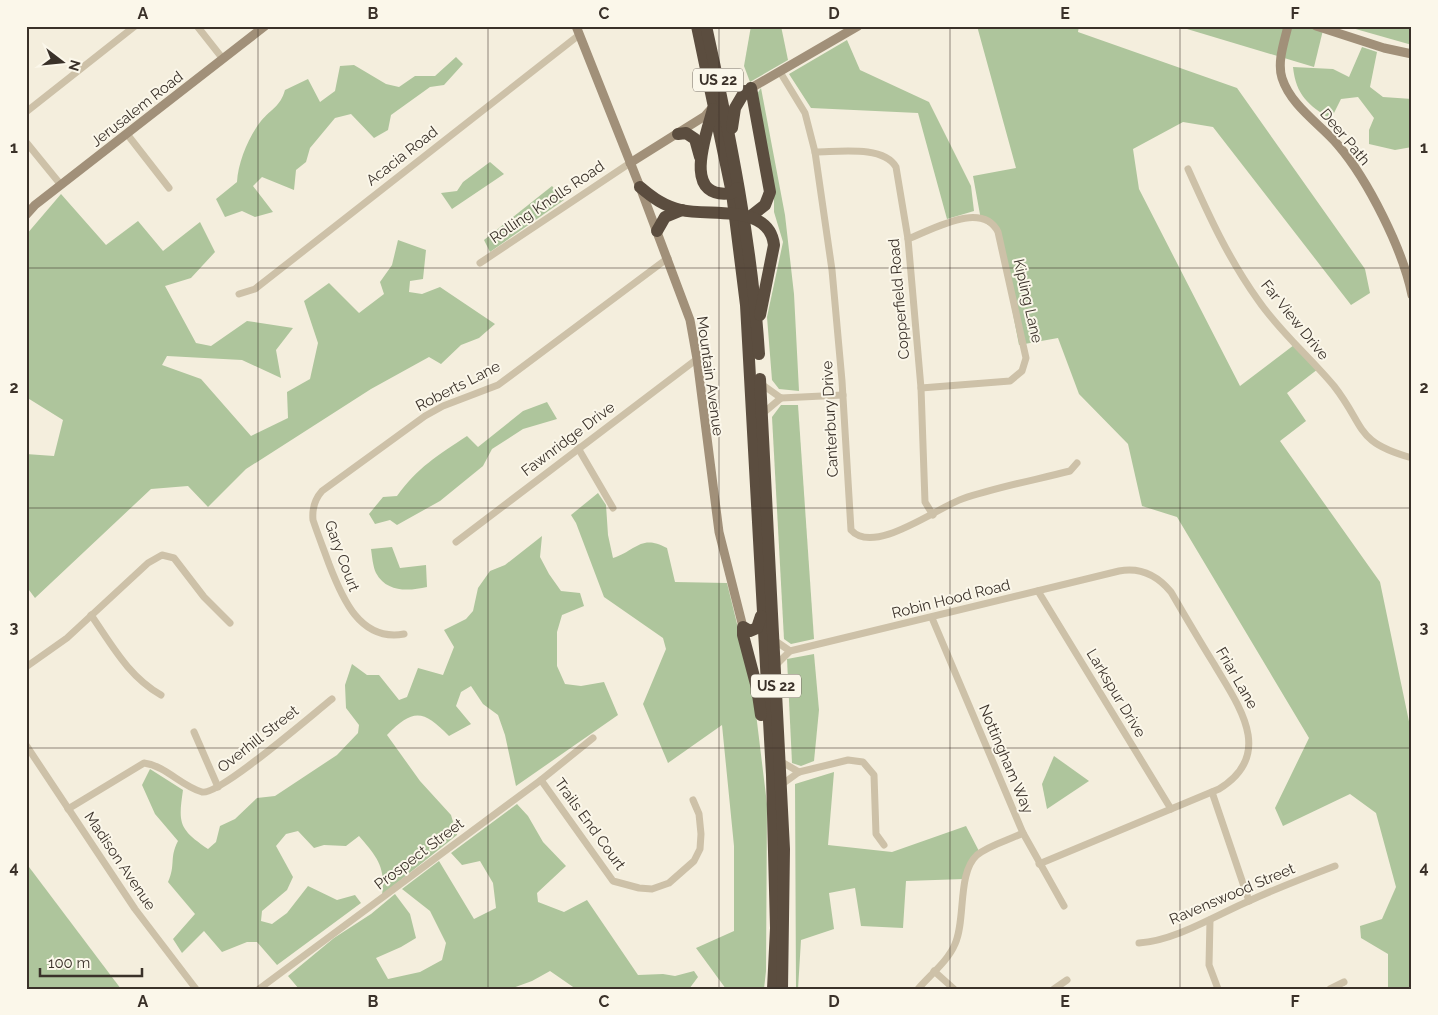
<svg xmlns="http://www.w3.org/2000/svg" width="1438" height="1015" font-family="Raleway,sans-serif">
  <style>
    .green { fill: #aec59c }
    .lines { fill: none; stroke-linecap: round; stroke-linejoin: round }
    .street { stroke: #cdc1a8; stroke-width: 7 }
    .secondary { stroke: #a19079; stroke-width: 9 }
    .highway { stroke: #5b4d3f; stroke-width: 12 }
    .grid { fill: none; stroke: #3a3129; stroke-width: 1; stroke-opacity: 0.55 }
    .labels { text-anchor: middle; stroke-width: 4; stroke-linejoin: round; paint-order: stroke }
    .shield { fill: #fbf7ea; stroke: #746c63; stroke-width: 1 }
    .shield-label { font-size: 14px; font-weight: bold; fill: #3a3129 }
    .street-label { font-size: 15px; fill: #3a3129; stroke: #fbf7ea }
    .neatline { fill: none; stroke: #3a3129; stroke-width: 2 }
    .grid-label { font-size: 16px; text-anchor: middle; font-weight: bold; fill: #3a3129 }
  </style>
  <rect width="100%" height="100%" fill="#f4eedd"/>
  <g class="green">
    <path d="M751 26H781L788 60 750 82 744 66Z"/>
    <path d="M977 26H1079L1078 32 1237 88 1365 269 1370 293 1351 305 1213 127 1183 122 1133 149 1139 189 1240 386 1294 345 1318 369 1287 393 1306 421 1280 441 1380 582 1412 736V989H1388V954L1361 938 1360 926 1382 919 1396 887 1376 813 1350 794 1283 826 1275 808 1309 738 1177 517 1142 506 1128 444 1079 394 1058 338 1019 345 997 231 981 220 973 176 1016 168Z"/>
    <path d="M1177 26H1324L1314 67Z"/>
    <path d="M1345 26H1412V45Z"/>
    <path d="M847 40 860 70 929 102 971 186 974 211 947 219 918 113 811 108 789 74Z"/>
    <path d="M1362 47 1377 52 1370 87 1383 97 1412 99V147L1395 150 1369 144V130L1374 118 1358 97 1341 99 1331 119C1308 105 1296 95 1293 67L1333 69 1349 77Z"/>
    <path d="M456 57 463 64 444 85 430 87 391 115 388 130 374 138 351 114 335 118 310 148 306 162 296 170 294 190 262 177 253 186 273 212 255 217 242 211 225 217 216 199 237 182C238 162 249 136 261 121 272 108 280 107 285 90L308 79 320 102 335 91 340 66 354 65 386 84 399 87 415 76H435Z"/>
    <path d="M761 88 785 215 794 294 799 391 779 389 772 380 767 317 783 242 774 212V191L757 94Z"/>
    <path d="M490 162 504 174 452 209 441 193 457 191 463 182Z"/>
    <path d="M552 186 564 200 490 252 484 240Z"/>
    <path d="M61 194 106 245 138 221 163 251 200 222 215 252 191 278 165 286 196 343 211 346 247 321 293 328 276 350 281 378 242 360 167 356 162 365 201 379 251 436 288 418 287 392 310 379 318 343 304 301 329 283 359 313 384 294 380 282 392 265 398 240 426 250 423 279 410 281 409 292 422 294 440 287 495 324 479 338 461 345 441 364 429 357 371 389 246 469 208 507 188 486 151 489 35 598 26 586V454L54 456 63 420 26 397V235Z"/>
    <path d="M547 402 557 419 523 429 492 449 483 466 440 501 397 525 390 520 375 524 369 514 383 497 397 496C417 468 438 455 467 436L478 447 523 411Z"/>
    <path d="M781 405H798L814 639 791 644 784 639 772 417Z"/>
    <path d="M598 493 606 505 608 535 613 558C637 550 641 534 667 548L675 582 727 583 753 689 767 804 766 971 764 989H726L696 948 734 931V846L722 725 668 763 643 704 666 649 663 638 604 597 576 523 571 515Z"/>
    <path d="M542 536 540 557 549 574 561 591 580 593 584 606 562 615 557 632V666L565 684 581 686 604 682 618 715 516 786 505 735 498 715 483 704 471 686 461 692 456 706 471 724 449 736C424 711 414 707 387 735L420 781 451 815 457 835 382 895C386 867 377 857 359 836L346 846 324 845 314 848 298 831 286 834 276 846 293 877 287 890 262 911 261 921 272 924 287 913 308 886 337 900 355 895 361 903 277 965 257 942H247L222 952 204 931 182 953 173 939 195 914 168 882C176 865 169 858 178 841L155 814 142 785 150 769 183 790C178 824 179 829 208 849L216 842 220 826 235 819 257 798 275 796 337 755 358 733 359 725 346 708 345 685 352 664 367 675H379L399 700 407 697 418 668 443 675 454 647 444 630 466 619 473 611 478 588 490 571 505 565Z"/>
    <path d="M392 547 400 568 426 565 427 587C409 591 387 593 376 573 373 567 372 556 371 549Z"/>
    <path d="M814 654 819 710 814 761 801 766 792 763 787 659Z"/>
    <path d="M1054 756 1089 781 1047 809 1042 784Z"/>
    <path d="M834 772 828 845 892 852 966 826 981 855 970 864 964 879 906 881 903 928 861 926 855 888 829 893 834 929 801 940 798 989H796L795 784Z"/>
    <path d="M517 804 528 816 543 842 566 866 537 893 538 902 564 912 587 900 638 975 663 974 675 976 694 971 698 977 689 989H576L550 971 532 981 510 989H299L288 976 334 938 371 914 395 894 410 914 416 938 401 947 376 958 388 979 420 972 442 960 446 943 430 911 402 889 439 861 474 919 496 908 493 883 480 861 462 865 451 853Z"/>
    <path d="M26 863 121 989H26Z"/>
  </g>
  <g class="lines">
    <g class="street">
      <path d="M197 26 223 59"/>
      <path d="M780 72 805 113 815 152 832 270 842 381 851 530C874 556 938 507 962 499 997 487 1035 480 1070 471L1077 463"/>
      <path d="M26 112 135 26"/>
      <path d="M127 134 169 188"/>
      <path d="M26 142 61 185"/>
      <path d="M815 152C838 152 883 145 896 167L908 239 921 388 925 502 933 515"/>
      <path d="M1188 169C1209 216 1228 258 1258 300 1280 332 1310 357 1334 386 1366 427 1354 442 1412 458"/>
      <path d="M908 239C932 230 982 200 998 232L1026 358 1022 371 1010 381 921 388"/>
      <path d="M480 263 630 163"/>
      <path d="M239 294 255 289 579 35"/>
      <path d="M760 383 781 398 843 395"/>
      <path d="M762 414 781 398"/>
      <path d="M578 448 613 508"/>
      <path d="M456 542 697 359"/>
      <path d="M1038 591 1171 809"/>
      <path d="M91 615C112 645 128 676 161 695"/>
      <path d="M932 618 1023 833 1064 906"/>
      <path d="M404 634C360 642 342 598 329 564 324 550 318 535 313 520 312 509 314 500 322 491L425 416 443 406 498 385 668 258"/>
      <path d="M774 640 790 651"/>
      <path d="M775 666 790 651 1119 571C1140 567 1157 575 1171 592 1185 616 1199 640 1214 664 1238 705 1276 754 1219 789L1039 864"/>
      <path d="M26 667 67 638 148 563 162 555 174 558 204 597 230 623"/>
      <path d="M194 732 218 787"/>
      <path d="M26 745 135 909 196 989"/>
      <path d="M780 761 799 772"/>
      <path d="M541 780 613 881 639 888 652 889 669 883 694 861 700 849 701 834 699 814 693 800"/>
      <path d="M781 785 799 772 848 760 863 762 874 775 876 834 884 845"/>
      <path d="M1212 792 1249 901"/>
      <path d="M68 809 144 763C166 766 181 786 202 792 219 796 314 713 332 699"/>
      <path d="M1210 920 1209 965 1218 989"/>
      <path d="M1139 943C1175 941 1216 915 1249 901 1277 888 1306 877 1335 866"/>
      <path d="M934 971 954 989"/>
      <path d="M259 989 541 780 593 738"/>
      <path d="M918 989C930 975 948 961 955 944 966 920 957 873 977 855 989 845 1009 840 1023 833"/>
      <path d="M1054 989 1067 980"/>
      <path d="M1330 989 1344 982"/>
    </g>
    <g class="secondary">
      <path d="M576 26 640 187 690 320 697 359 719 532 743 627"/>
      <path d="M1288 26C1284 43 1277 62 1282 78 1291 106 1320 124 1338 145 1368 180 1403 250 1412 295"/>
      <path d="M1316 26 1384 48 1412 54"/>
      <path d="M746 91 858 26"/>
      <path d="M630 163 705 116 712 108"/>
      <path d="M26 215 35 205 265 26"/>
    </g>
    <g class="highway">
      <path d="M697 26 732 193 746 305 772 775 776 928 773 989"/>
      <path d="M706 26C730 135 752 243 759 354"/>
      <path d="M751 88 770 192 765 205 751 216"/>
      <path d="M713 109C707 133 680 201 732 193L737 188"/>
      <path d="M732 128 735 108 745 91"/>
      <path d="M678 134 686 133 695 139 700 157"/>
      <path d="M640 187C653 198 664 206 681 210 711 217 769 203 774 245L760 315"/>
      <path d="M657 231 665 217 682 210"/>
      <path d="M760 379 784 849 782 989"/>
      <path d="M761 715 757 688 743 635V627L750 631 757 628 761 616"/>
    </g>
  </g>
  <path class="grid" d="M258 26V989M488 26V989M719 26V989M950 26V989M1180 26V989M26 268H1412M26 508H1412M26 748H1412"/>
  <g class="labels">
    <g class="shield">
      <rect x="693" y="68.5" width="50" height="23" rx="4"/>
      <rect x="751" y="674.5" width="50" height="23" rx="4"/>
    </g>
    <g class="shield-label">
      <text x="718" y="85">US 22</text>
      <text x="776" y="691">US 22</text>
    </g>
    <g class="street-label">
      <text transform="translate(137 109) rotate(-38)" y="5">Jerusalem Road</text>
      <text transform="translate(1345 137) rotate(50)" y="5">Deer Path</text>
      <text transform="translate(402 156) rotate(-38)" y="5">Acacia Road</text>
      <text transform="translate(547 202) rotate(-34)" y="5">Rolling Knolls Road</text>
      <text transform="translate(899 299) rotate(-95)" y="5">Copperfield Road</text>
      <text transform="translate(1028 301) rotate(77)" y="5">Kipling Lane</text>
      <text transform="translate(1295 320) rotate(51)" y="5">Far View Drive</text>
      <text transform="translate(710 376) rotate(82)" y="5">Mountain Avenue</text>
      <text transform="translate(458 386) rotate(-27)" y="5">Roberts Lane</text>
      <text transform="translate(830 419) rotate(-93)" y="5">Canterbury Drive</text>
      <text transform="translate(568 439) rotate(-37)" y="5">Fawnridge Drive</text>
      <text transform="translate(342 556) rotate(70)" y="5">Gary Court</text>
      <text transform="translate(951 599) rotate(-14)" y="5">Robin Hood Road</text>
      <text transform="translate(1237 678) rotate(60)" y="5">Friar Lane</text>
      <text transform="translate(1116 693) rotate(59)" y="5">Larkspur Drive</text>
      <text transform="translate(258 739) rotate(-38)" y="5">Overhill Street</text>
      <text transform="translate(1006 759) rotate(67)" y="5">Nottingham Way</text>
      <text transform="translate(590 824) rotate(54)" y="5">Trails End Court</text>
      <text transform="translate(419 854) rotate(-37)" y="5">Prospect Street</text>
      <text transform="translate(120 861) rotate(56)" y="5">Madison Avenue</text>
      <text transform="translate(1232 894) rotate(-23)" y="5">Ravenswood Street</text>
    </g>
  </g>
  <rect width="1438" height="1015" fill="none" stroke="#fbf7ea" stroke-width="55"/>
  <g transform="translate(62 62) rotate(106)" stroke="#fbf7ea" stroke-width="4" paint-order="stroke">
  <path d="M0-4L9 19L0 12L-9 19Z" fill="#3a3129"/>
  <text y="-8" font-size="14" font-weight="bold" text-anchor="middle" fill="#3a3129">N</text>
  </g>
  <path d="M40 968v8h102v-8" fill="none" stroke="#3a3129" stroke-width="2.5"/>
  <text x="48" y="968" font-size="15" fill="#3a3129" stroke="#fbf7ea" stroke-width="4" paint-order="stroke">100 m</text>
  <rect x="28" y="28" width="1382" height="960" class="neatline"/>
  <g class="grid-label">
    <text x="143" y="19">A</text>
    <text x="373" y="19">B</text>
    <text x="604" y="19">C</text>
    <text x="834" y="19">D</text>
    <text x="1065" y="19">E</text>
    <text x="1295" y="19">F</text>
    <text x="14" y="153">1</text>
    <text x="1424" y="153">1</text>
    <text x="14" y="393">2</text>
    <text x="1424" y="393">2</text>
    <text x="14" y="633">3</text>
    <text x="1424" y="633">3</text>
    <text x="14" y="873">4</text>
    <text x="1424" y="873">4</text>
    <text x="143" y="1007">A</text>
    <text x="373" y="1007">B</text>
    <text x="604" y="1007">C</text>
    <text x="834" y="1007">D</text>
    <text x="1065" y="1007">E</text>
    <text x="1295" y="1007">F</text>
  </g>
</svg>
